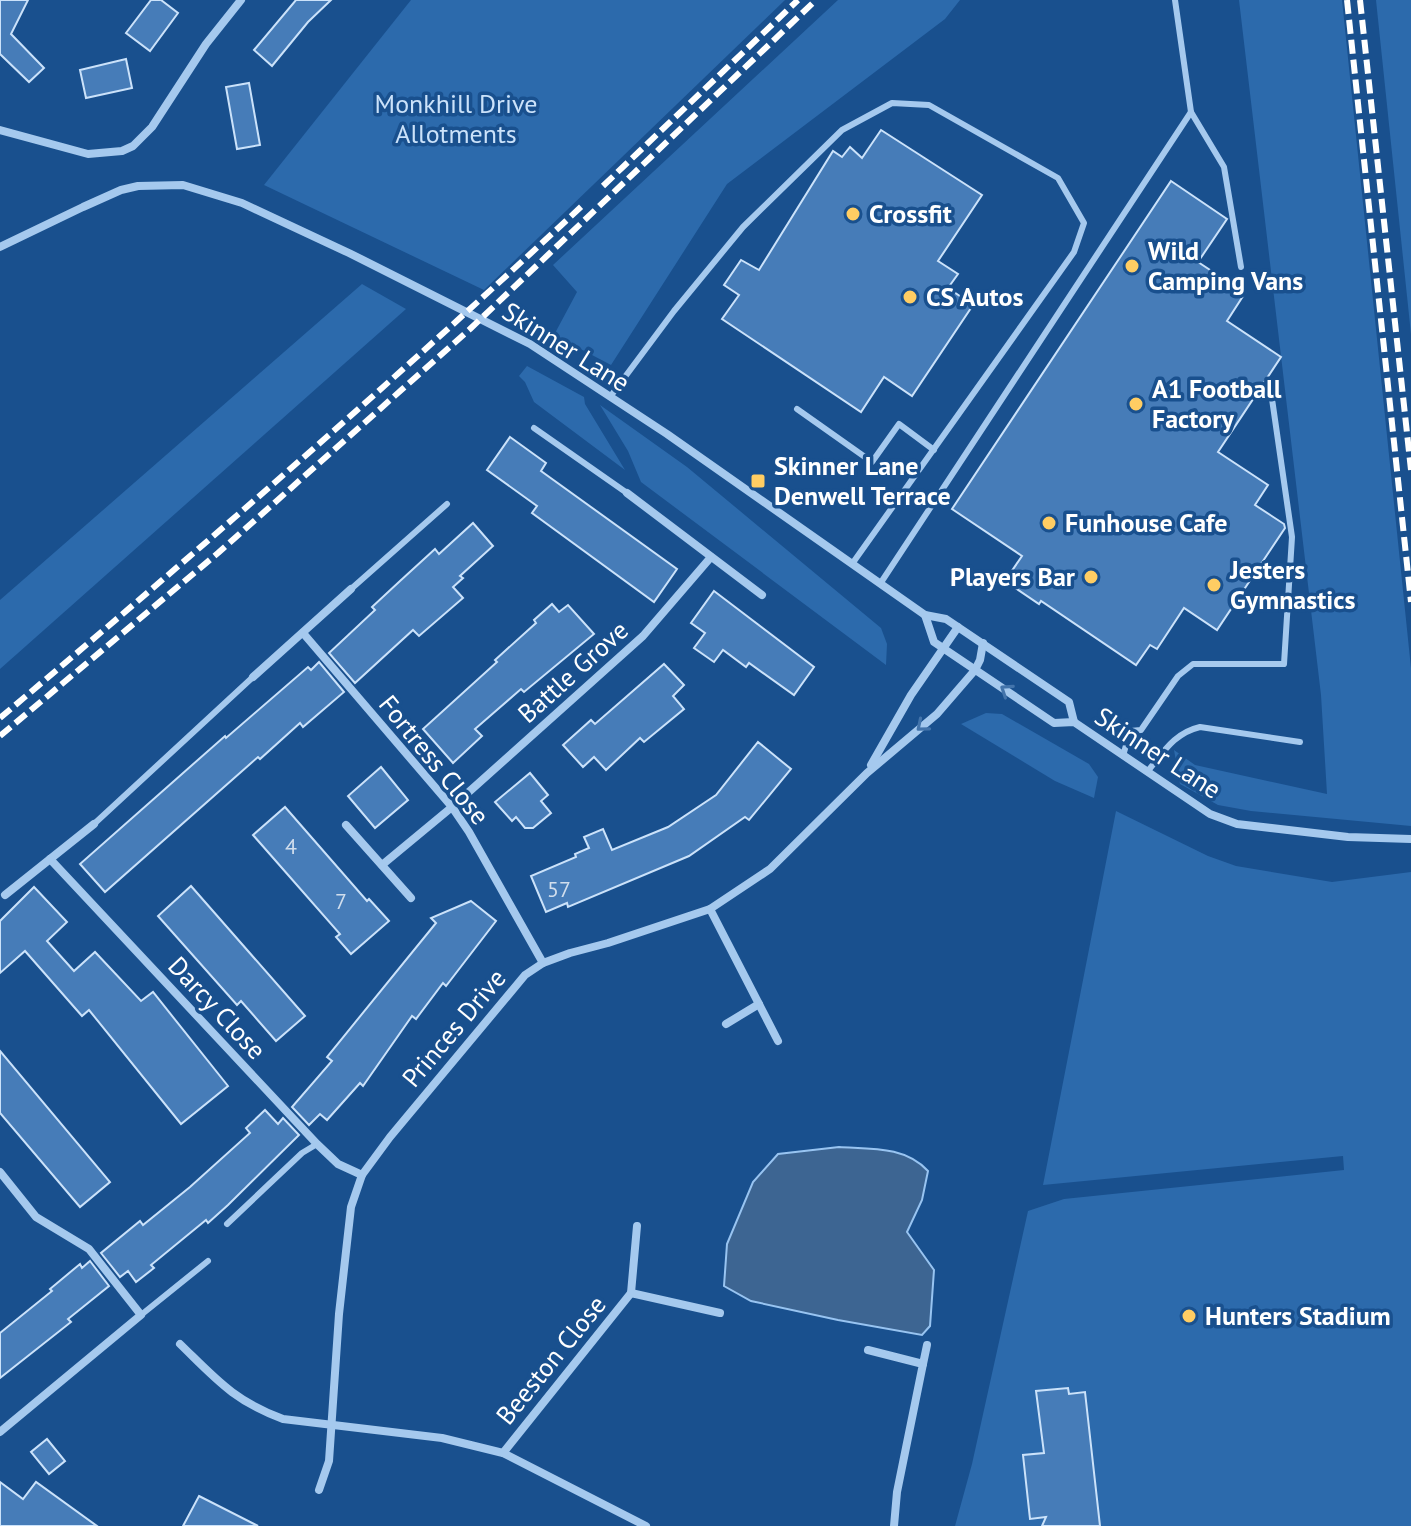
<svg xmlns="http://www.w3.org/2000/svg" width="1411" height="1526" font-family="'PT Sans',sans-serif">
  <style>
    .green { fill: #2c6aac }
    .water { fill: #3d6592; stroke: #98c4f1; stroke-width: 2 }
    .building { fill: #467cb8; stroke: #cbe2fa; stroke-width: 2 }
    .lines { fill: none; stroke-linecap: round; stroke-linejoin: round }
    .service { stroke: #a5c9ee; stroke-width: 6 }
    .minor { stroke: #a5c9ee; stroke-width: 8 }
    .rail { stroke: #fff; stroke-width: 6; stroke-dasharray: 14 6; stroke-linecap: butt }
    .oneway { stroke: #4374ab }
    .poi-dot { fill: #ffcd63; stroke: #19508e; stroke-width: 3 }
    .labels { text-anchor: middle; stroke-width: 7; stroke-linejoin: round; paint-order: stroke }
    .number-label { font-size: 22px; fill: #d1deed }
    .park-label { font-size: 26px; fill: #cbe2fa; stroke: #19508e }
    .poi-label { font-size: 26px; font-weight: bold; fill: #fff; stroke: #19508e; text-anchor: start }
    .street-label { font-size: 26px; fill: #fff; stroke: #19508e }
  </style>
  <rect width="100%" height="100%" fill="#19508e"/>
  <g class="green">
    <path d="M411 0H785L484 290 264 185Z"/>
    <path d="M838 0H960L945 19 727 184 611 365 554 335 577 292 553 265Z"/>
    <path d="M1239 0H1342L1411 668V826L1251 811 1218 805 1180 784 1174 750 1195 765 1327 794 1321 695Z"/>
    <path d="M1376 0H1411V334Z"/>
    <path d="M362 284 406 309 0 669V600Z"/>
    <path d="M527 366 584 397 585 404 625 470 534 402 525 382 519 376Z"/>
    <path d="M600 405 687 467 881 628 887 644 886 665 641 482 628 451Z"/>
    <path d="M986 713 1002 714 1089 764 1098 777 1094 798 1055 781 961 724Z"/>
    <path d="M1116 811 1208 856 1236 866 1332 882 1411 872V1526H955L972 1464 1028 1211 1064 1199 1344 1170 1343 1156 1043 1185Z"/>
  </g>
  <path class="water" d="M839 1147C871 1149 905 1146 928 1171L922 1200 907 1232 934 1270 930 1326 922 1335 838 1320 751 1301 724 1286 727 1244 753 1182 778 1154Z"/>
  <g class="building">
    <path d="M0 0H28L11 34 44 68 29 82 0 54Z"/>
    <path d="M151 0H161L178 13 150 51 126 33Z"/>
    <path d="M296 0H331L308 22 272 66 254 50Z"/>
    <path d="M126 59 132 88 86 98 80 70Z"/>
    <path d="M249 83 260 145 237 149 226 87Z"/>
    <path d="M881 130 982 195 938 261 958 274 948 288 973 305 912 396 884 377 861 412 722 319 739 295 724 285 741 260 759 270 833 151 842 157 850 147 862 158Z"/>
    <path d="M1171 181 1227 219 1198 262 1245 293 1227 321 1281 357 1218 452 1268 485 1255 505 1284 524 1285 528 1217 630 1184 608 1157 649 1150 645 1136 665 1041 601 1039 604 1005 581 1022 556 952 509Z"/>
    <path d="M510 437 546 463 541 471 677 569 654 602 532 513 537 506 487 470Z"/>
    <path d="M473 523 493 546 460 576 463 578 453 587 463 598 419 636 413 630 355 683 329 653 375 610 372 607 400 581 435 549 439 554Z"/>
    <path d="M714 591 814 667 794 695 749 663 746 667 723 650 714 662 694 648 705 633 691 623Z"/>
    <path d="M552 604 559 612 568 605 594 634 524 692 521 689 475 729 482 736 453 763 423 729 497 662 495 660 536 623 534 620Z"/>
    <path d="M319 662 344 692 303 727 300 723 260 759 258 757 105 892 80 864 225 736 226 738 308 667 311 670Z"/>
    <path d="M664 664 684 685 673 696 684 709 644 742 640 738 606 770 594 757 583 767 563 745 591 720 595 724Z"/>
    <path d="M758 742 791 769 749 820 745 817 689 856 568 907 567 903 546 912 531 876 576 857 575 854 589 848 584 837 603 829 612 850 668 827 716 795Z"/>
    <path d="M381 767 408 800 375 828 348 796Z"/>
    <path d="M530 773 548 795 541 801 551 813 533 828H525L516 817 512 821 495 802Z"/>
    <path d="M285 807 367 901 369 899 389 921 351 954 336 937 340 934 253 835Z"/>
    <path d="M191 886 305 1016 276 1041 241 1001 237 1005 158 916Z"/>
    <path d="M34 887 67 922 47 941 74 971 95 952 141 1001 153 992 228 1086 181 1124 89 1010 82 1016 25 951 0 973V921Z"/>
    <path d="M471 901 496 921 446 986 443 983 416 1019 412 1016 363 1086 360 1083 327 1120 320 1114 309 1125 292 1107 332 1061 327 1057 436 923 431 918Z"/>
    <path d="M0 1051 110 1182 80 1207 0 1113Z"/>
    <path d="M265 1110 278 1124 283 1118 299 1135 228 1205 208 1223 206 1220 151 1265 154 1268 136 1282 128 1271 120 1277 101 1253 140 1221 143 1225 190 1187 250 1133 246 1128Z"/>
    <path d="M90 1261 109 1286 68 1319 71 1322 0 1378V1333L52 1291 50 1289 80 1264 82 1268Z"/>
    <path d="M1068 1388 1069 1394 1085 1392 1100 1526H1042L1046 1517 1030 1519 1023 1455 1044 1453 1036 1391Z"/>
    <path d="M47 1439 65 1461 49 1474 31 1452Z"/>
    <path d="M0 1482 23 1499 36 1482 97 1526H0Z"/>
    <path d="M199 1496 258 1526H183Z"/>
  </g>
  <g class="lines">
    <g class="service">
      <path d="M1175 0 1191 112"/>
      <path d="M610 397 674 311 743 227 842 130 892 103 929 105 1058 178 1084 223 1074 252 852 564"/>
      <path d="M797 409 872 462 899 424 934 450"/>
      <path d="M534 428 627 493"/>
      <path d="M880 584 1191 112 1224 167 1241 267"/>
      <path d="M351 589 447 504"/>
      <path d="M1123 756 1130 731 1141 730 1178 676 1193 664H1284L1292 537 1271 392"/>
      <path d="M1147 772C1163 753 1174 733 1200 727L1300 742"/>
      <path d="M94 824 253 677"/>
      <path d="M227 1224 302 1153 317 1144"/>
      <path d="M141 1315 208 1261"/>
    </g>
    <g class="minor">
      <path d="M0 130 88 154 122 151 133 146 152 127 206 44 241 0"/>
      <path d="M0 247 83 207 121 190 138 186 183 185 242 203 349 253 530 344 667 434 925 615 946 619 1069 702 1074 722"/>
      <path d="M627 493 762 595"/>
      <path d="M925 615 934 642 1054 723 1074 722 1210 814 1237 824 1348 837 1411 839"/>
      <path d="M303 633 452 807 469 832 543 963"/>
      <path d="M253 677 351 589"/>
      <path d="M871 765 911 695 958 627"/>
      <path d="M346 825 411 898"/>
      <path d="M50 859 317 1144 338 1164 362 1175"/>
      <path d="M382 865 452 807 643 636 711 557"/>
      <path d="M5 895 94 824"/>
      <path d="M710 909 778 1041"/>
      <path d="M726 1024 759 1004"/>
      <path d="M0 1172 36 1217 89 1249 141 1315 0 1432"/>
      <path d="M631 1293 637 1226"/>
      <path d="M180 1344C216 1379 234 1401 283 1419L442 1438 503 1453 646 1526"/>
      <path d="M868 1350 923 1364 897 1492 894 1526"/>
      <path d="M923 1364 927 1345"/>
      <path d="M503 1453 631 1293 720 1313"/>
      <path d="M319 1490 329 1461 339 1314 351 1207 362 1175 390 1137 525 975 543 963 570 953 608 943 710 909 770 869 867 773 937 714 975 670 980 660 983 643"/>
    </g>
    <g class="rail">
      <path d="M1347 0 1411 602"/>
      <path d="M1360 0 1411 470"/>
      <path d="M603 186 798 0"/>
      <path d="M0 718C198 551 393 382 583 205"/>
      <path d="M0 736 218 553 470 329 816 0"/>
    </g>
  </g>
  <defs><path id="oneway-chevron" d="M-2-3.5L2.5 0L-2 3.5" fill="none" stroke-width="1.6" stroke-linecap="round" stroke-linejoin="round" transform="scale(2)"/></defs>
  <g class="oneway">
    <use href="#oneway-chevron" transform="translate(1006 690) rotate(-146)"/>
    <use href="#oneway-chevron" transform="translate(922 726) rotate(140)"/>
  </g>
  <g class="poi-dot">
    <circle cx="853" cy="214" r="8"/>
    <circle cx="1132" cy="266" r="8"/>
    <circle cx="910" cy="297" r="8"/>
    <circle cx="1136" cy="404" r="8"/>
    <rect x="750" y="473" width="16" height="16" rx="4"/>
    <circle cx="1049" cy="523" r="8"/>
    <circle cx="1091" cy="577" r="8"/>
    <circle cx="1214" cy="585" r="8"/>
    <circle cx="1189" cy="1316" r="8"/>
  </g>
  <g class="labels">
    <g class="number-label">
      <text x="291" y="854">4</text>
      <text x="559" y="897">57</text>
      <text x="341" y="909">7</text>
    </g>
    <g class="park-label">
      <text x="456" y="113">Monkhill Drive<tspan x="456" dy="30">Allotments</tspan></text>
    </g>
    <g class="poi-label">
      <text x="869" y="223">Crossfit</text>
      <text x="1148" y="260">Wild<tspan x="1148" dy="30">Camping Vans</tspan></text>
      <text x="926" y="306">CS Autos</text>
      <text x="1152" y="398">A1 Football<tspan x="1152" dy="30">Factory</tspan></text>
      <text x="774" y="475">Skinner Lane<tspan x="774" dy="30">Denwell Terrace</tspan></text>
      <text x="1065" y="532">Funhouse Cafe</text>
      <text x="1230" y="579">Jesters<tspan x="1230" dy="30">Gymnastics</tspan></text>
      <text x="1075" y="586" text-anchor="end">Players Bar</text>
      <text x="1205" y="1325">Hunters Stadium</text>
    </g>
    <g class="street-label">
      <text transform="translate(566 347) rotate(32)" y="9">Skinner Lane</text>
      <text transform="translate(573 672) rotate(-42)" y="9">Battle Grove</text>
      <text transform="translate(1158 753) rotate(33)" y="9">Skinner Lane</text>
      <text transform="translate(434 760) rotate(51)" y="9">Fortress Close</text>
      <text transform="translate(217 1008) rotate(47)" y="9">Darcy Close</text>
      <text transform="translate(454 1028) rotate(-50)" y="9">Princes Drive</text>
      <text transform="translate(551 1360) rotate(-51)" y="9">Beeston Close</text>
    </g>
  </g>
</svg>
